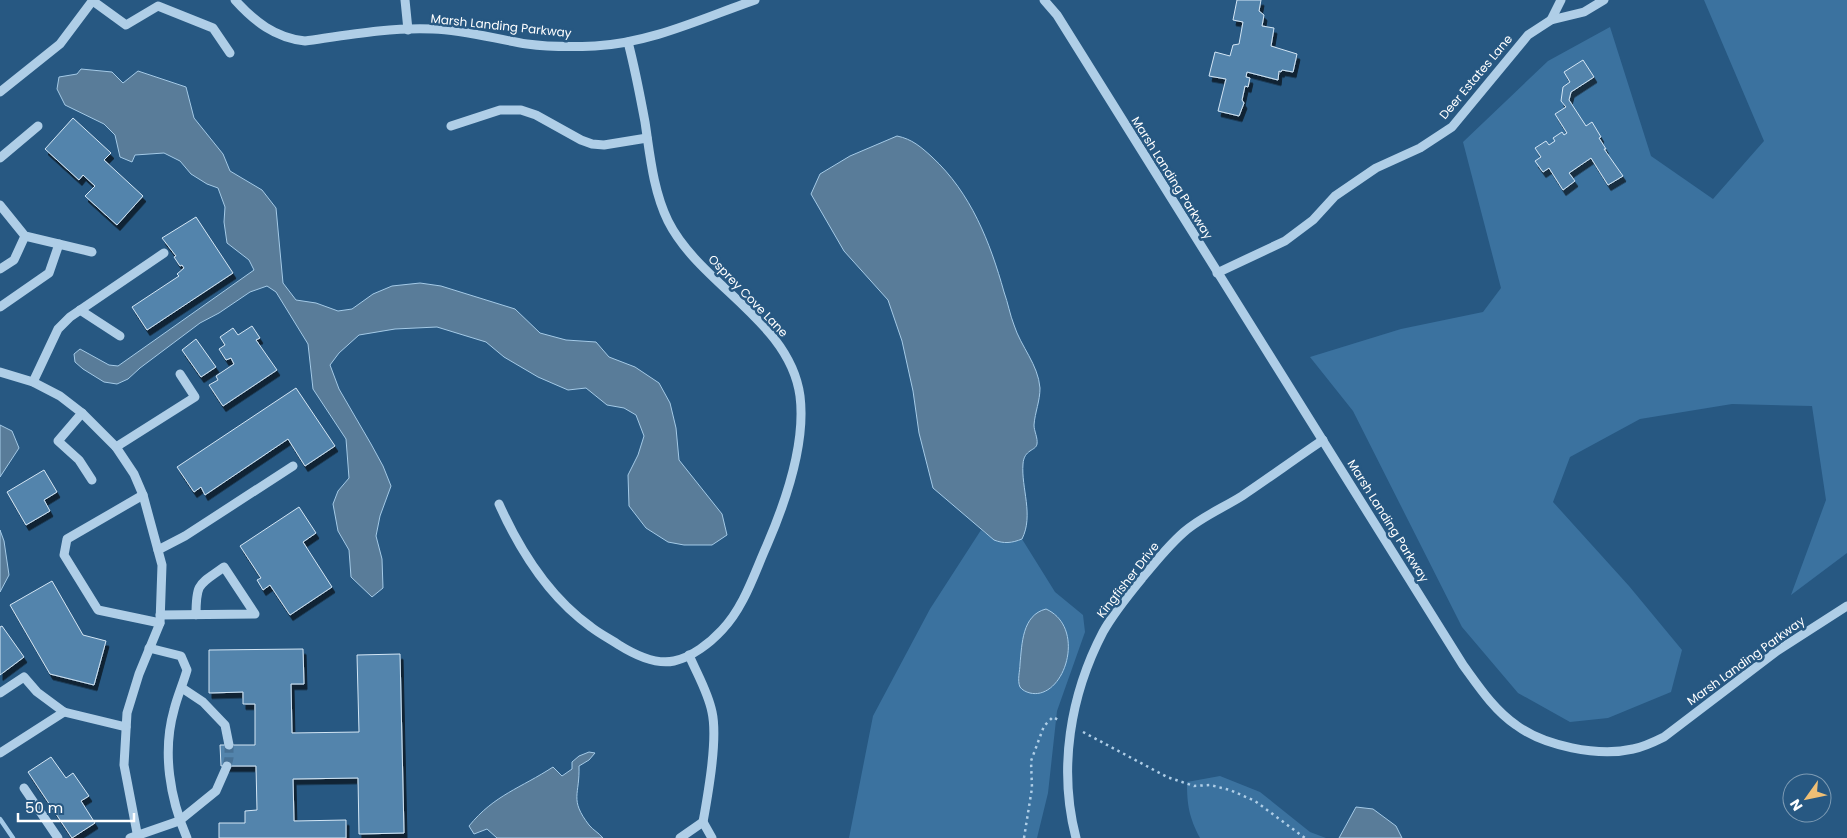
<svg xmlns="http://www.w3.org/2000/svg" width="1847" height="838" font-family="Poppins,sans-serif">
  <style>
    .green { fill: #3b729f }
    .water { fill: #597c99; stroke: #a4cae7 }
    .lines { fill: none; stroke-linecap: round; stroke-linejoin: round }
    .stream { stroke: #a4cae7; stroke-width: 4.5 }
    .building { fill: #5384ac; stroke: #d3e6f5; filter: url(#shadow) }
    .minor-tunnel { stroke: #477195; stroke-width: 9; stroke-dasharray: 9 4.5; stroke-linecap: butt }
    .path { stroke: #afcee7; stroke-width: 2.5; stroke-dasharray: 2.5 4; stroke-linecap: butt }
    .minor { stroke: #afcee7; stroke-width: 9 }
    .labels { text-anchor: middle; stroke-width: 5; stroke-linejoin: round; paint-order: stroke }
    .street-label { font-size: 12px; fill: #fff; stroke: #275882 }
  </style>
  <defs>
    <filter id="shadow"><feDropShadow dx="3" dy="5.5" stdDeviation="0" flood-color="#0009"/></filter>
  </defs>
  <rect width="100%" height="100%" fill="#275882"/>
  <g class="green">
    <path d="M1704 0H1847V553L1791 595 1826 500 1812 406 1732 404 1640 419 1570 457 1553 502 1629 586 1682 650 1671 692 1608 718 1570 722 1518 693 1462 627 1353 411 1310 357 1401 329 1483 312 1501 288 1463 142 1548 61 1610 27 1651 156 1713 199 1764 141Z"/>
    <path d="M981 530C995 541 1005 546 1022 539L1055 592 1083 615 1085 632 1057 711 1048 793 1037 838H849L873 716 930 609Z"/>
    <path d="M1220 776 1260 792 1310 832 1326 838H1200C1189 817 1187 805 1187 782Z"/>
  </g>
  <g class="water">
    <path d="M81 69 112 72 123 83 138 71 186 87 194 118 223 154 230 171 262 190 276 208 283 283 296 300 316 303 338 311 352 309 373 294 392 286 420 283 441 286 515 309 540 333 566 340 596 342 609 357 635 367 659 383 670 403 676 428 679 460 722 514 727 535 712 545H684L668 542 646 528 629 506 628 475 638 455 644 436 636 415 624 408 607 405 586 388 568 390 538 377 504 357 486 342 437 327 395 329 359 335 339 353 330 365 339 389 371 444 383 466 391 486 380 516 376 536 382 559 383 588 372 597 351 577 349 550 338 531 333 504 338 491 349 478 346 439 313 389 308 344 276 292 267 286 250 292 219 313 200 323 140 368 128 379 117 384 104 382 83 369 75 362 74 354 80 349 109 365 118 366 254 270 249 260 227 243 224 222 225 207 218 188 207 184 191 174 180 161 164 153 135 155 132 162 120 157 115 135 104 124 65 105 57 89 59 77 77 74Z"/>
    <path d="M897 136C912 139 921 147 932 157 971 193 990 242 1004 292 1008 303 1010 315 1014 325 1021 347 1038 364 1040 388 1040 401 1035 412 1034 425 1034 431 1038 438 1037 444 1036 451 1024 449 1023 464 1021 488 1034 515 1022 539 1012 543 1004 544 994 540L933 488 919 433 913 391 902 341 888 300 844 251 811 194 820 174 850 156Z"/>
    <path d="M0 425 12 431 19 448 0 477Z"/>
    <path d="M0 530 4 541 9 575 0 592Z"/>
    <path d="M1046 609C1088 628 1064 701 1030 693 1026 692 1022 690 1020 687 1017 680 1020 671 1020 664 1022 644 1022 615 1046 609Z"/>
    <path d="M589 752 595 753 589 760 579 766C580 795 569 799 589 825 593 830 599 833 603 838H497L487 829 474 834 469 826C494 795 521 788 553 767L562 776 572 769V762L579 756Z"/>
    <path d="M1356 807 1373 809 1396 826 1402 838H1339Z"/>
  </g>
  <g class="lines">
    <path class="stream" d="M0 819 13 838"/>
  </g>
  <g class="building">
    <path d="M1237 0H1261L1259 11 1264 15 1262 26 1274 28 1271 46 1297 54 1293 72 1282 70 1281 72 1279 71 1278 80 1247 72 1246 77 1250 78 1248 87 1245 86 1242 100 1244 103 1239 116 1218 111 1226 79 1209 76 1215 52 1230 56 1233 45 1239 44 1243 22 1233 20Z"/>
    <path d="M1583 60 1594 77 1571 92 1569 100 1586 126 1592 122 1601 137 1599 138 1606 149H1604L1623 176 1608 185 1591 158 1569 173 1575 181 1563 190 1549 168 1543 172 1535 161 1541 157 1535 148 1546 141 1549 145 1555 141 1553 138 1562 132 1564 135 1567 133 1555 114 1566 107 1561 101 1563 87 1570 82 1564 72Z"/>
    <path d="M73 118 111 153 104 160 143 196 117 225 85 196 95 186 83 175 79 180 45 149Z"/>
    <path d="M196 217 233 273 147 330 132 307 179 276 177 274 184 268 182 265 180 266 174 257 176 256 162 238Z"/>
    <path d="M252 326 260 338 256 340 277 370 223 406 209 385 218 380 216 376 234 364 231 358 226 360 219 349 225 345 220 337 233 328 238 335Z"/>
    <path d="M196 339 216 367 201 377 182 350Z"/>
    <path d="M296 388 335 446 305 466 288 439 205 495 201 487 194 492 177 467Z"/>
    <path d="M44 470 57 492 44 500 50 511 26 525 7 492Z"/>
    <path d="M299 507 316 533 303 542 332 587 290 615 270 585 263 590 257 580 261 578 240 546Z"/>
    <path d="M52 581 83 635 106 641 94 685 50 674 10 605Z"/>
    <path d="M2 626 24 657 0 675V627Z"/>
    <path d="M303 649 304 684H291L292 733 359 732 357 655 400 654 404 833 359 834 358 778 293 779 294 821 346 820V838H219V823H245V811L257 810 256 766H221L220 745H255V704H243V692L209 693V650Z"/>
    <path d="M51 757 66 778 73 773 89 796 81 801 95 823 72 838 28 772Z"/>
  </g>
  <g class="lines">
    <path class="minor-tunnel" d="M227 766 229 758V745"/>
    <g class="path">
      <path d="M1083 732 1167 777 1194 786 1210 785 1230 790 1255 801 1305 838"/>
      <path d="M1024 838 1032 788 1031 761 1044 726 1053 717 1060 721"/>
    </g>
    <g class="minor">
      <path d="M235 0C254 21 275 38 305 41 347 35 391 27 433 29 465 30 495 39 527 44 549 47 572 47 595 46 651 43 703 18 755 0"/>
      <path d="M405 0 408 30"/>
      <path d="M1044 0 1057 15 1463 665C1479 687 1494 710 1516 725 1544 746 1598 757 1633 749 1644 747 1654 742 1664 737L1777 651 1847 606"/>
      <path d="M93 1 126 25 158 6 213 28 230 53"/>
      <path d="M1551 20 1561 0"/>
      <path d="M0 92 60 44 93 0"/>
      <path d="M451 126 500 110H521L536 115 581 140 592 144 604 145 647 138"/>
      <path d="M0 158 38 126"/>
      <path d="M0 205 25 236 92 252"/>
      <path d="M0 269 14 260 25 236"/>
      <path d="M1217 273 1285 241 1313 220 1335 196 1376 168 1420 148 1452 127 1528 35 1551 20 1584 12 1604 0"/>
      <path d="M0 307 49 273 59 244"/>
      <path d="M80 310 120 336"/>
      <path d="M0 372 33 382 60 396 82 413 116 447 134 474 143 495 162 565 160 623 139 674 127 713 124 765 138 838"/>
      <path d="M33 382 58 329 70 317 164 253"/>
      <path d="M82 413 58 441 79 460 92 480"/>
      <path d="M116 447 195 397 180 374"/>
      <path d="M143 495 67 539 64 555 98 610 160 623"/>
      <path d="M499 504C520 551 549 597 591 627 600 634 610 639 619 645 635 655 655 665 674 661 692 657 710 643 722 630 744 607 754 574 767 545 786 501 806 444 800 396 790 321 700 285 668 221 653 190 650 155 645 122 640 95 635 69 628 42"/>
      <path d="M158 550 185 536 293 466"/>
      <path d="M160 615 255 614 224 567C199 585 196 582 196 615"/>
      <path d="M149 648 181 656 187 670C183 684 177 697 174 710 162 752 170 799 187 838"/>
      <path d="M689 655C697 674 708 692 712 712 718 739 708 794 703 822"/>
      <path d="M182 688 203 702 225 725 229 745"/>
      <path d="M0 693 24 677 37 692 64 712 126 727"/>
      <path d="M0 753 64 712"/>
      <path d="M24 788 58 838"/>
      <path d="M703 822 712 838"/>
      <path d="M130 838 179 821 216 791 227 766"/>
      <path d="M680 838 703 822"/>
      <path d="M1076 838C1058 769 1070 695 1103 632 1114 612 1129 594 1143 577 1156 561 1169 545 1184 532 1201 517 1223 508 1242 496 1269 478 1296 458 1323 440"/>
    </g>
  </g>
  <g class="labels">
    <g class="street-label">
      <text transform="translate(501 26) rotate(6)" y="4">Marsh Landing Parkway</text>
      <text transform="translate(1476 77) rotate(-50)" y="4">Deer Estates Lane</text>
      <text transform="translate(1172 178) rotate(58)" y="4">Marsh Landing Parkway</text>
      <text transform="translate(748 296) rotate(46)" y="4">Osprey Cove Lane</text>
      <text transform="translate(1388 521) rotate(58)" y="4">Marsh Landing Parkway</text>
      <text transform="translate(1128 580) rotate(-52)" y="4">Kingfisher Drive</text>
      <text transform="translate(1746 661) rotate(-36)" y="4">Marsh Landing Parkway</text>
    </g>
  </g>
  <g transform="translate(1807 798) rotate(237)"><circle r="24" fill="#275882" stroke="#7d9bb4"/>
  <path d="M0-4L9 19L0 12L-9 19Z" fill="#efbf75"/>
  <text y="-8" font-size="14" font-weight="bold" text-anchor="middle" fill="#ffffff">N</text>
  </g>
  <path d="M18 813v8h116v-8" fill="none" stroke="#ffffff" stroke-width="2.5"/>
  <text x="25" y="813" font-size="15" fill="#ffffff" stroke="#275882" stroke-width="4" paint-order="stroke">50 m</text>
</svg>
